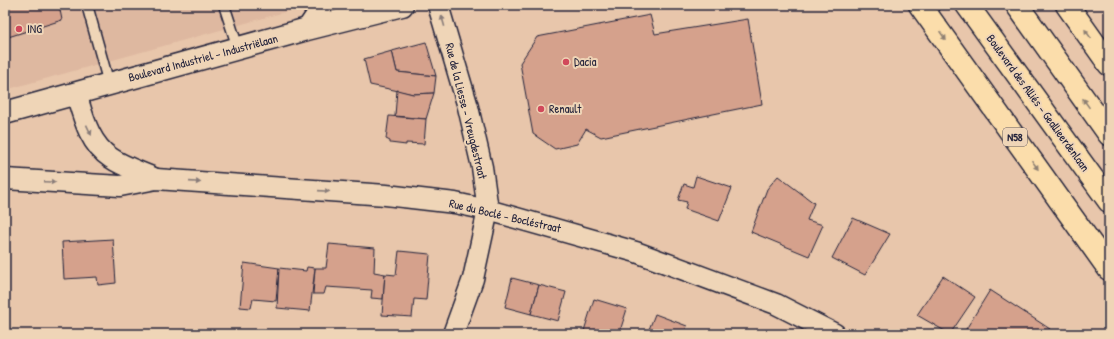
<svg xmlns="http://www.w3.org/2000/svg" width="1114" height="339" font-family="'Patrick Hand',sans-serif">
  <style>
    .built { fill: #deb8a0 }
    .building { fill: #d5a18c; stroke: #22223b }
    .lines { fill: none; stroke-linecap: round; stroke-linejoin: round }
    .lane-casing { stroke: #22223b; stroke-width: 13 }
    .street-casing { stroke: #22223b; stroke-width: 23 }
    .secondary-casing { stroke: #22223b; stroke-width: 25 }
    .highway-casing { stroke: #22223b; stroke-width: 25 }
    .lane { stroke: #efd5b7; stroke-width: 10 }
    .street { stroke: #efd5b7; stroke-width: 20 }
    .secondary { stroke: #efd5b7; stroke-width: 22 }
    .highway { stroke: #fbddab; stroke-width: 22 }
    .oneway { fill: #887c79 }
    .oneway2 { fill: #8e8073 }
    .poi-dot { fill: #d1495b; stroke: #efd5b7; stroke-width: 1.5 }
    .labels { text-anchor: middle; stroke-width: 4; stroke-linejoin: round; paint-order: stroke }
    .shield { fill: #efd5b7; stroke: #605860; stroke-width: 1 }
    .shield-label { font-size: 11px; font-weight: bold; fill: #22223b }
    .poi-label { font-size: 12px; fill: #22223b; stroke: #efd5b7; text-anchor: start }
    .street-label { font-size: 12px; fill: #22223b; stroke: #efd5b7 }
  </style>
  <rect width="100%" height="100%" fill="#e8c6ab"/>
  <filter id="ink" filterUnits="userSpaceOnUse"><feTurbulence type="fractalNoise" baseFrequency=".025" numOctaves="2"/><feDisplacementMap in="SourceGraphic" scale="8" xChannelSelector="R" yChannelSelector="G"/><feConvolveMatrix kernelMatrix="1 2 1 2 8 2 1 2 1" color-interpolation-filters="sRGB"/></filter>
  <g filter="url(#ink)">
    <path class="built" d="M5 5H310L5 90Z"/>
    <g class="building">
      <path d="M5 5H59L62 20 5 38Z"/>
      <path d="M650 15 655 34 748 19 762 104 601 137 586 129 577 144 555 149 533 134 520 63 537 37Z"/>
      <path d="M426 42 436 76 397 72 392 51Z"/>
      <path d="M392 51 397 72 436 76 434 93 413 94 370 85 364 59Z"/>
      <path d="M397 90 413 94 434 93 426 119 395 116Z"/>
      <path d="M389 116 426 119 424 144 406 143V145L390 143V141L386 139Z"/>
      <path d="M696 176 732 188 719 221 685 209 687 202 678 200 684 184 693 187Z"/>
      <path d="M778 176 814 203 807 220 823 225 809 256 751 232 767 189Z"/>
      <path d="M853 218 890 234 865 275 832 258Z"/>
      <path d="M113 239 116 283 98 285 97 277 64 279 62 242Z"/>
      <path d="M329 244 375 248 374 272 385 274 383 299 371 298 372 290 326 287 324 294H313L315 268H326Z"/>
      <path d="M399 251 430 254 426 300 414 299 412 317 382 315 385 274 396 275Z"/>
      <path d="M244 263 279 268 276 301 253 299 251 308 240 307Z"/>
      <path d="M307 267 315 268 310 311 277 308 279 268 306 271Z"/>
      <path d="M943 276 975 297 950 334 917 315Z"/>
      <path d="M512 278 539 285 531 314 505 307Z"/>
      <path d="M539 285 566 292 558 321 531 314Z"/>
      <path d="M990 290 1050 329 1046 334H963Z"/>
      <path d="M594 299 627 309 619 334H583Z"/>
      <path d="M655 314 687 326 684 334H642L643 331 648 332Z"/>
    </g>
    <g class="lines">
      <g class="lane-casing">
        <g id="lane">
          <path d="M87 5 109 84"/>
          <path d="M224 5 238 48"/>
        </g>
      </g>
      <g class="street-casing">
        <g id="street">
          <path d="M438 5 468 107 482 167 488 210 473 279 453 334"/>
          <path d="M307 29 323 5"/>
          <path d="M76 93C83 116 89 144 111 158 124 167 141 172 156 179"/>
          <path d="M5 179 120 186 156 179 386 195 455 203 488 210 636 252 776 304 835 334"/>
        </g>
      </g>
      <g class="secondary-casing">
        <path id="secondary" d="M5 113 307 29 402 5"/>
      </g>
      <g class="highway-casing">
        <g id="highway">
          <path d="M920 5 1109 269"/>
          <path d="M967 5 1109 201"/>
          <path d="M1017 5 1109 134"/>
          <path d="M1067 5 1109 64"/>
        </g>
      </g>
      <use href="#lane" class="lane"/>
      <use href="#street" class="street"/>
      <use href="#secondary" class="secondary"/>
      <use href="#highway" class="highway"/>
    </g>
    <defs><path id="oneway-solid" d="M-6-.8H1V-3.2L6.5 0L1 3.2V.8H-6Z"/></defs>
    <g class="oneway">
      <use href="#oneway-solid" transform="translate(443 21) rotate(-106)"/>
      <use href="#oneway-solid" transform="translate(89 130) rotate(65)"/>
      <use href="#oneway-solid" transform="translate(50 182) rotate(3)"/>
      <use href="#oneway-solid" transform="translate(195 182) rotate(4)"/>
      <use href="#oneway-solid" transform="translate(324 191) rotate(4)"/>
    </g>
    <g class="oneway2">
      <use href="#oneway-solid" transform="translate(1088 34) rotate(-125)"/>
      <use href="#oneway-solid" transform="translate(943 36) rotate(55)"/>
      <use href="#oneway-solid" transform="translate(1086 103) rotate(-125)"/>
      <use href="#oneway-solid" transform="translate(1035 165) rotate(55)"/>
    </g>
  </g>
  <g class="poi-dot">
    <circle cx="19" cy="29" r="4"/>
    <circle cx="566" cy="62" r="4"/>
    <circle cx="541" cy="109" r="4"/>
  </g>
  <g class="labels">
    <rect class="shield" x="1003" y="128" width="24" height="18" rx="3"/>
    <g class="shield-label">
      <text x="1015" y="141">N58</text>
    </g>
    <g class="poi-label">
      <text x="27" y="33">ING</text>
      <text x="574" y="66">Dacia</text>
      <text x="549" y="113">Renault</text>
    </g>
    <g class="street-label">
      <text transform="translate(203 58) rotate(-15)" y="4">Boulevard Industriel - Industriëlaan</text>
      <text transform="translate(1038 103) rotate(54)" y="4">Boulevard des Alliés - Geallieerdenlaan</text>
      <text transform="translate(466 111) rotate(76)" y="4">Rue de la Liesse - Vreugdestraat</text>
      <text transform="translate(505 216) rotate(13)" y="4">Rue du Boclé - Bocléstraat</text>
    </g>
  </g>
  <rect width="1114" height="339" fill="none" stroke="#efd5b7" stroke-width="20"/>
  <rect x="10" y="10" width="1094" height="319" fill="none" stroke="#22223b" stroke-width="1.5" filter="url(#ink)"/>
</svg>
